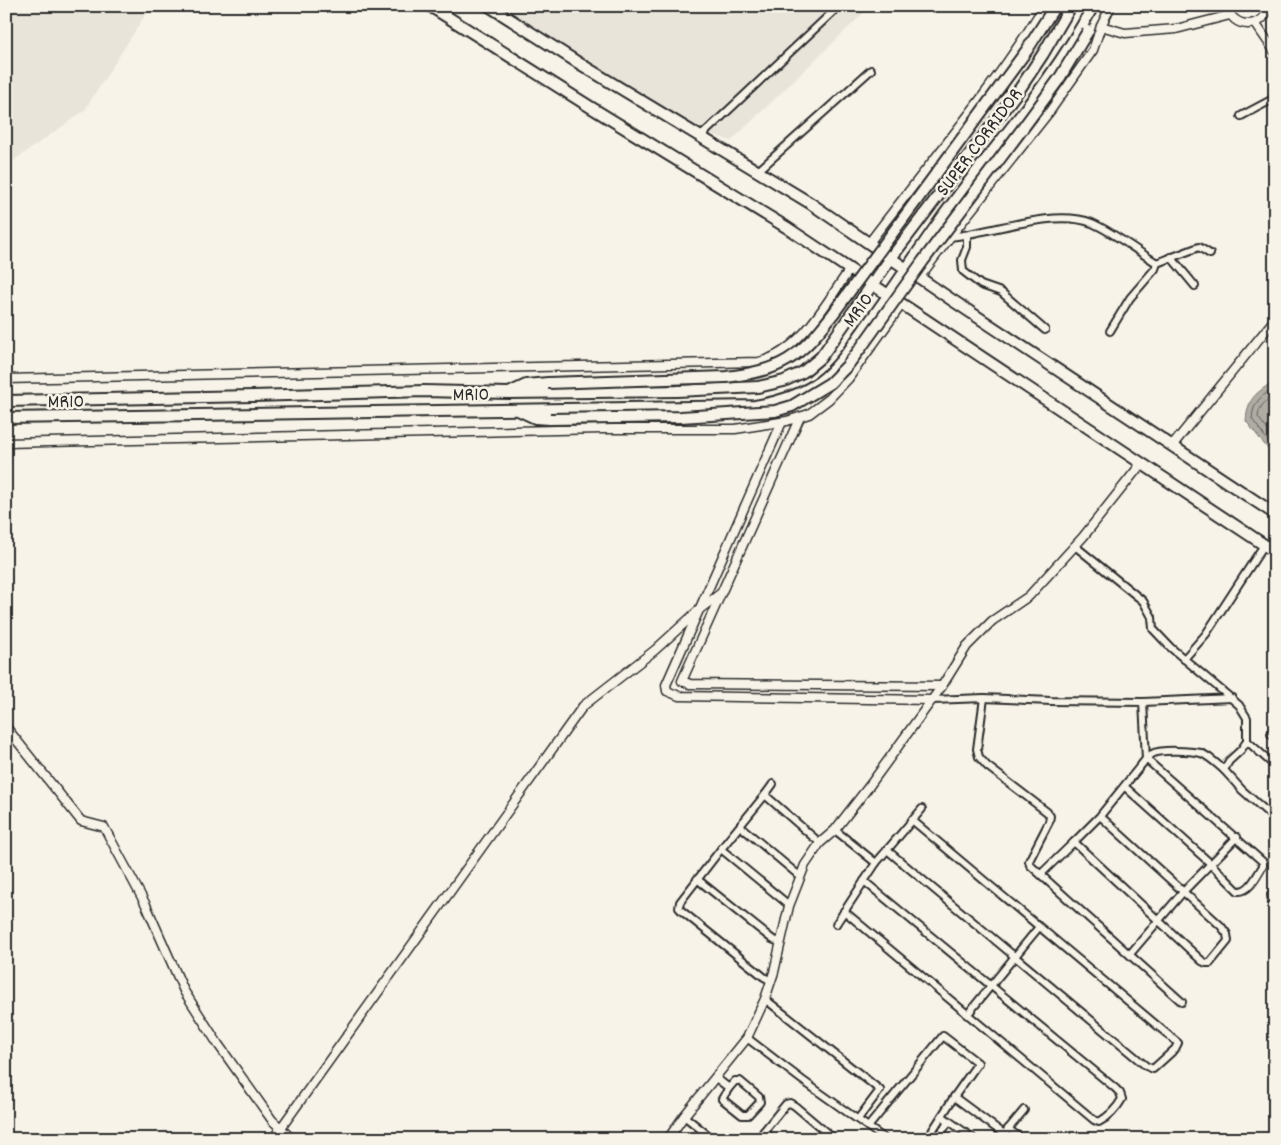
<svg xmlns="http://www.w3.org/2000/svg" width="1281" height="1145" font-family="Dekko,sans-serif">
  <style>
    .built { fill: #e8e4da }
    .water { fill: #afaca4; stroke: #7a7874 }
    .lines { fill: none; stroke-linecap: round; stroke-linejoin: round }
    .shore { stroke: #605f5b; stroke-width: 1 }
    .minor-casing { stroke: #2b2b2b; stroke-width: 10 }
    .tertiary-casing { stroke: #2b2b2b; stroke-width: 11 }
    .primary-casing { stroke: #2b2b2b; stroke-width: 14 }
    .minor { stroke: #f7f3e8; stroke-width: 6 }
    .tertiary { stroke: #f7f3e8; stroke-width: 8 }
    .primary { stroke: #f7f3e8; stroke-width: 10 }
    .primary-bridge-casing { stroke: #2b2b2b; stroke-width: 14; stroke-linecap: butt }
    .primary-bridge { stroke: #f7f3e8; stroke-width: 10 }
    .labels { text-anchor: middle; stroke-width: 5; stroke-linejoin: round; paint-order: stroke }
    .street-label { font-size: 20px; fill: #2b2b2b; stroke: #f7f3e8 }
  </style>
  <rect width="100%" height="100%" fill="#f7f3e8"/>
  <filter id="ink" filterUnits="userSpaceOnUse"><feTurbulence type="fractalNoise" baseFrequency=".02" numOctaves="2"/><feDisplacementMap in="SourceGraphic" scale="10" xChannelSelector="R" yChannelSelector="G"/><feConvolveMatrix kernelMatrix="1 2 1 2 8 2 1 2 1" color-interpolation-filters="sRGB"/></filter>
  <g filter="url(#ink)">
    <g class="built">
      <path d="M6 6H151L84 111 6 166Z"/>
      <path d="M495 6H871L731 141 689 127Z"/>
    </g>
    <path class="water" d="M1275 380V453L1268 449 1246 421C1248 396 1256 394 1275 380Z"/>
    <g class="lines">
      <g class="shore">
        <path d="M1275 387C1261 397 1253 401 1252 419L1271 445 1275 448"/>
        <path d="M1275 394C1266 401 1259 405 1258 417L1275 440"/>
      </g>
      <g class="minor-casing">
        <g id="minor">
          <path d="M1241 116 1275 98"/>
          <path d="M700 137 839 6"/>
          <path d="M758 171 871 70"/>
          <path d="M967 235V247L962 260 963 271 981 285 1001 292 1045 330"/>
          <path d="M950 237C990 233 1054 208 1092 223 1113 232 1137 251 1157 263L1199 247 1210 254"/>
          <path d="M1171 257 1195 286"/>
          <path d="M1110 331 1130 298 1155 269 1157 263"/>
          <path d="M1075 546 1143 601 1152 617 1153 629 1170 647 1239 705 1247 718V741L1241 750 1229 761 1224 770 1242 790 1275 819"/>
          <path d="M1184 659 1206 634 1264 545"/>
          <path d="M984 698 977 749 979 757 987 766 1047 812 1050 816 1049 822 1029 861 1030 865 1182 1002"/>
          <path d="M932 700 984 698 1051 701 1143 702 1232 698"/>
          <path d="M1143 702 1146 759"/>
          <path d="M1271 734 1275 738"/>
          <path d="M1247 741 1275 766"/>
          <path d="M1146 759C1148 758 1150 755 1152 754 1160 749 1191 751 1201 753 1209 756 1217 764 1224 770"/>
          <path d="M765 795 773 784"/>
          <path d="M1100 816 1221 926 1227 934 1228 941 1210 963H1206L1202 961 1074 842 1100 816 1146 759 1263 862V866C1257 875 1250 892 1238 891L1210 863 1124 786"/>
          <path d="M740 826 796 873 800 878"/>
          <path d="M835 830 876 863"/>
          <path d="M721 849 765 795 820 843"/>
          <path d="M887 850 1146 1066 1153 1069 1175 1049 1178 1043 1172 1038 912 820"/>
          <path d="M1041 874 1074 842"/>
          <path d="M697 879 772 939 781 943"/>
          <path d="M1275 890 1271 895 1272 901 1275 906"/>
          <path d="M844 911 1094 1120 1099 1122C1108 1117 1117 1108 1122 1099L1120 1093 1115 1088 864 881"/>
          <path d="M836 924 876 863 922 809"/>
          <path d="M1130 954 1183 892 1237 837"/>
          <path d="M771 981 764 977 683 912 679 908 680 902 721 849 789 905"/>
          <path d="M765 999 880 1090 858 1119"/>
          <path d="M967 1015 1039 927"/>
          <path d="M747 1038 802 1080 885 1139"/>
          <path d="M716 1078 729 1088 735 1081H740L759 1097 760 1102 748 1115H742L722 1099 729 1088"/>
          <path d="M684 1116 713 1139"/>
          <path d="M942 1116 974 1139"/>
          <path d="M868 1127 943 1036 978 1063 954 1097"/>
          <path d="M1008 1129 1022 1139"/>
          <path d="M764 1131 786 1104 790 1103 795 1106 834 1139"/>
          <path d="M758 1139 764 1131 773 1139"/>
          <path d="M927 1139 954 1097 1004 1134"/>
          <path d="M937 1139 949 1121"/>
          <path d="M1000 1139 1024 1110"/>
        </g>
      </g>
      <g class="tertiary-casing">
        <g id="tertiary">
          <path d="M1227 6C1232 30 1264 30 1269 6"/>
          <path d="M1255 23 1275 52"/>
          <path d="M1101 26 1125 33 1176 29 1230 15"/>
          <path d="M869 243C928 165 993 90 1044 6"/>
          <path d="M919 278 950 237 1050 111 1093 50 1101 26 1111 6"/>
          <path d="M6 379 759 362C802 351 825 304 850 269"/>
          <path d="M800 417 682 681 690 684 942 686"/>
          <path d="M782 422 666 685 667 691 679 696 932 700"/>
          <path d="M6 443 602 429H735L787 421 809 414 829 399 848 379 902 304"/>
          <path d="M1172 446 1275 319"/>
          <path d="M6 727 81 821 104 827 146 905 184 991 218 1044 272 1120 292 1139"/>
          <path d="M273 1139 583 706 655 650 700 609 721 593"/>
          <path d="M668 1139 684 1116 747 1038 765 999 774 972 789 906 805 865 820 843 835 830 870 785 942 686 967 646 992 621 1029 596 1083 537 1141 464"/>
        </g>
      </g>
      <g class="primary-casing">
        <g id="primary">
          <path d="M430 6 592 108 786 227 1275 552"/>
          <path d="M489 6 577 62 810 203 952 300 1275 514"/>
          <path d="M511 392 526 385 548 383"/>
          <path d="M6 401 253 396 424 391 508 393 677 391 758 387 784 381 803 372 821 357 891 258 1021 87 1043 54 1071 6"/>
          <path d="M520 411 535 418 550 419"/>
          <path d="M6 418 755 406C778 402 800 396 819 382 838 368 851 348 865 328 891 293 914 257 939 222 990 150 1052 85 1093 6"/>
        </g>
      </g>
      <use href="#minor" class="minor"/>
      <use href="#tertiary" class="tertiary"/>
      <use href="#primary" class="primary"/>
      <g class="primary-bridge-casing">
        <g id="primary-bridge">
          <path d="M548 383 726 377C783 370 798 359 833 314L1027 50 1055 6"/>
          <path d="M550 419 681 417 775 411 792 406 830 383 847 366 860 349 923 261 1023 128 1059 79 1088 31"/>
        </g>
      </g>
      <use href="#primary-bridge" class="primary-bridge"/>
    </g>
  </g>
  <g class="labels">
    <g class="street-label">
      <text transform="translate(978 141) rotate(-53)" y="7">SUPER CORRIDOR</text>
      <text transform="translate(857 309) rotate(-54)" y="7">MR10</text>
      <text transform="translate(471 393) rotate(-1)" y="7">MR10</text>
      <text transform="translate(66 400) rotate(-1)" y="7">MR10</text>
    </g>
  </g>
  <rect width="1281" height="1145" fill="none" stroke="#f7f3e8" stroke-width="25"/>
  <rect x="12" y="12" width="1256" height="1120" fill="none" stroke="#2b2b2b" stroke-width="2" filter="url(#ink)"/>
</svg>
